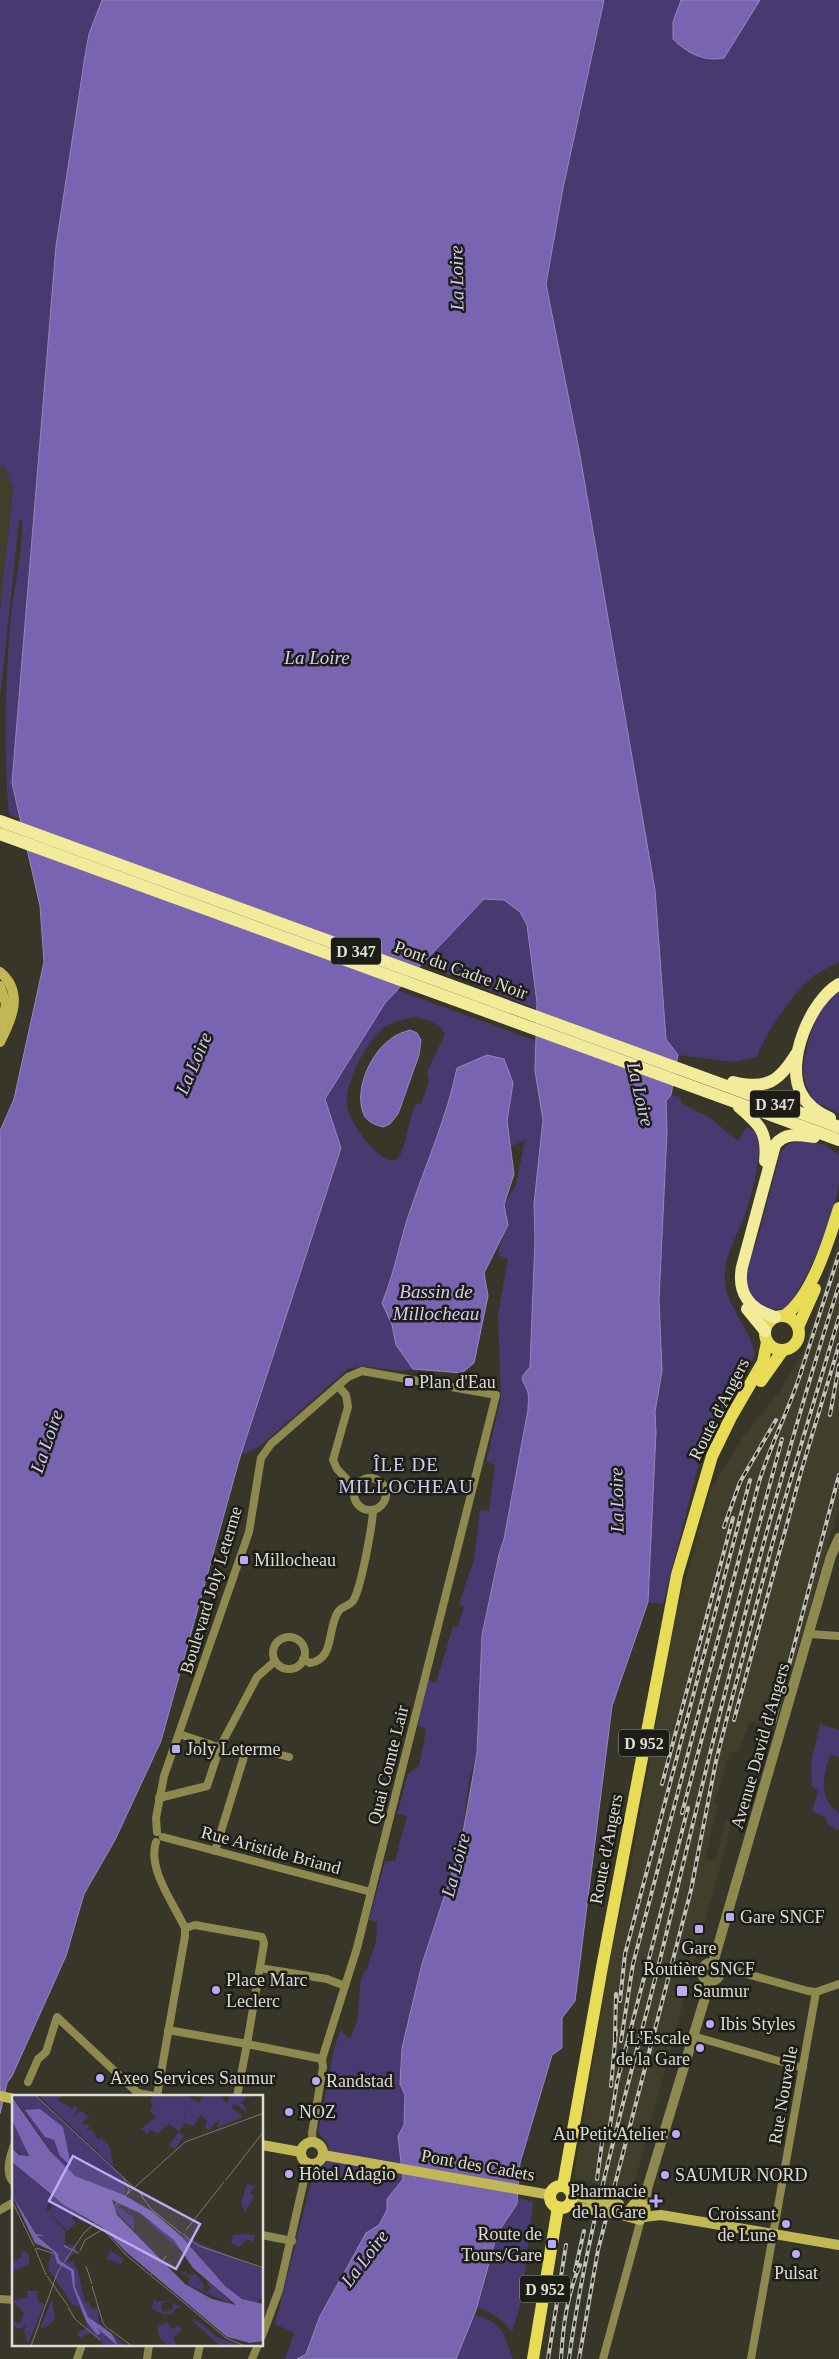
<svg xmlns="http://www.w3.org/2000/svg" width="839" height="2359" font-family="'Times New Roman',serif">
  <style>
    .built { fill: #413f2c }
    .green { fill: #483a71; fill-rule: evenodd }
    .water { fill: #7864b1; stroke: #9688bc }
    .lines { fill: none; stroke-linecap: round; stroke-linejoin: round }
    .minor { stroke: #8e894e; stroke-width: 8 }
    .tertiary { stroke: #8e894e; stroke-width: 10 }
    .secondary { stroke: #c1b855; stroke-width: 10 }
    .primary { stroke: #e8dc57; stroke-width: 12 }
    .trunk { stroke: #f2eb9a; stroke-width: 12 }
    .rail-casing { stroke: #c3c3ba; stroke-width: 4 }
    .rail { stroke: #1d1d17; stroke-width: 2; stroke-dasharray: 5.5; stroke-linecap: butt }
    .secondary-bridge { stroke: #c1b855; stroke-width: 10 }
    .poi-dot { fill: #bbaaf6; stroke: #1d1d17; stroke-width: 2 }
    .labels { text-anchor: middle; stroke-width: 5; stroke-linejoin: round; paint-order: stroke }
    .shield { fill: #1d1d17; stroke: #a3a39c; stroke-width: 1 }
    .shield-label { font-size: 16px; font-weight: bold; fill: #ddddd5 }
    .street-label { font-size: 18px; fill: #ddddd5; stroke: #1d1d17 }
    .poi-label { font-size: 18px; fill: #ddddd5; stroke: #1d1d17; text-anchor: start }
    .water-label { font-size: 19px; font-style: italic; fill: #d3cbf6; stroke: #1d1d17 }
    .neighbourhood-label { font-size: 19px; letter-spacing: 1px; fill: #d4ccf7; stroke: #1d1d17 }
    .inset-road { fill: none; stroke: #79796e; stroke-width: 1 }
    .view { fill: #bbaaf6; fill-opacity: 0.15; stroke: #bbaaf6; stroke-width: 2.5 }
    .inset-edge { fill: none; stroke: #ddddd5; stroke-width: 2.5 }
  </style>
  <rect width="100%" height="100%" fill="#373629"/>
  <g class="built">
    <path d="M0 467H5L13 489 0 610Z"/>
    <path d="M839 1239V1507L775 1728 750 1721 739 1752H730L714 1804H718L705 1859 715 1861 726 1821 732 1822 633 2188 620 2190 577 2179 575 2172 610 1957 631 1865 675 1616 711 1489 743 1437 777 1395 798 1362 806 1345Z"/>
  </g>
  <g class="green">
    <path d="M0 0H102L89 34 85 56 56 246 12 783 21 819 9 815C3 748 5 681 11 614 15 583 23 551 22 520H19L0 699V610L13 489 5 467H0Z"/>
    <path d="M604 0H839V962C831 966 822 970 815 975 796 988 764 1035 757 1057L734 1062 678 1055 666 1039 655 890 579 450 546 284 563 188Z"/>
    <path d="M484 899 504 900 520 912 527 925 537 1009 422 964Z"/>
    <path d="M397 990 536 1041 535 1071 543 1120 534 1204 535 1240 530 1368 523 1375 528 1393V1410L504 1539 498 1554 482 1635 477 1753 469 1782 460 1849 422 1964 402 2048 400 2084 405 2095 404 2125 398 2136 403 2179 387 2199V2210L379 2225 366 2233 320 2316 306 2354 297 2359H285L294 2333 275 2324 313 2175 326 2163 329 2146 318 2132 333 2053 340 2030 350 2039 357 2021 361 1978 367 1968 376 1942 377 1922 369 1920 385 1861H395L407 1816 397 1814 408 1774 419 1766 426 1730 418 1725 427 1679 436 1683 453 1626 458 1627 464 1607 459 1604 474 1560 480 1510 489 1511 495 1465 486 1462 501 1399 498 1314 508 1259 499 1256V1247L508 1225 504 1205 516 1185 525 1140 511 1146 507 1121 513 1083 457 1068 449 1104 411 1206 394 1275 382 1303 392 1325 396 1345 413 1369C391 1375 373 1362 348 1369L260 1446 241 1455 341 1148 325 1100 385 1003ZM414 1017C426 1019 440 1022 445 1034L427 1072 429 1081 421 1104H416C409 1116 405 1152 398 1158 382 1171 349 1121 347 1107 343 1085 369 1035 388 1025 396 1021 406 1019 414 1017Z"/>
    <path d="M839 990V1114L825 1106 815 1103C811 1095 806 1088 804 1078 802 1052 816 1005 839 990Z"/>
    <path d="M671 1095 680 1097 681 1103 710 1118 738 1141 747 1127 759 1134C760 1165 753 1191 743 1220 735 1241 723 1258 725 1282 728 1310 751 1328 755 1355L716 1418 699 1463 663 1604 648 1602 656 1432 655 1412 662 1371 659 1300 667 1131 666 1101Z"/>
    <path d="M806 1141 825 1145 839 1155C839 1164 839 1174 839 1182 835 1215 807 1284 785 1309H768L754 1301 745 1287 746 1268 758 1237 780 1154 788 1144Z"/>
    <path d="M820 1724 839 1730V1757L831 1755C824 1766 821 1791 828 1802 830 1806 836 1810 839 1814V1828L837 1830 827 1824V1818L812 1811 818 1791 812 1786 811 1763Z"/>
    <path d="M517 2198 533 2202 522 2300 512 2332C502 2320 494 2312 477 2308L497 2234 517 2204Z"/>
    <path d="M474 2315C505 2322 503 2334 513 2359H456Z"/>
  </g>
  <g class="water">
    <path d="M102 0H604L563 188 546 284 579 450 655 890 666 1039 678 1055 671 1095 666 1101 667 1131 659 1300 662 1371 655 1412 656 1432 648 1602 612 1706 575 2001 562 2018V2048L552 2055 520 2163 517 2204 497 2234 476 2310 456 2359H297L306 2354 320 2316 366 2233 379 2225 387 2210V2199L403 2179 398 2136 404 2125 405 2095 400 2084 402 2048 422 1964 460 1849 477 1753 482 1635 499 1554 504 1539 528 1410C528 1405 529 1397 528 1392 523 1378 517 1381 530 1367L535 1240 534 1204 543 1120 535 1071 537 1003 527 925 520 912 504 900 484 899 385 1003 325 1099 341 1148 240 1457 161 1741 115 1840 84 1894 66 1956 12 2076 7 2083 0 2114V1131L14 1099 44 962 40 906 12 783 56 246 85 56 89 34Z"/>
    <path d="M681 0H760L724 58C704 62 687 53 673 39V22Z"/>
    <path d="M410 1030 417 1033 421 1040 419 1055 398 1114 390 1124 383 1127C376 1125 367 1122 364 1115 353 1090 371 1052 392 1038 397 1034 404 1032 410 1030Z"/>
    <path d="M487 1055 504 1059 513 1083 507 1121 514 1174 504 1205 508 1225 484 1273 488 1296 474 1363 462 1373 413 1369 396 1345 392 1325 382 1303C396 1269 400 1238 412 1205 428 1159 447 1116 457 1068Z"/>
  </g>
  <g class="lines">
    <g class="minor">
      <path d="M338 1386 346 1395 348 1407 333 1460 337 1469 355 1488"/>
      <circle cx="370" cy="1494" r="16"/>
      <path d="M809 1634 839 1636"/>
      <circle cx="289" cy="1653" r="16"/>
      <path d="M303 1659 310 1663C335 1659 327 1629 338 1612 341 1607 349 1606 353 1601 361 1589 372 1527 373 1511"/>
      <path d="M179 1734 218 1747"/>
      <path d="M159 1798 207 1786 218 1753V1747L222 1743 257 1677 275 1661"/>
      <path d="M157 1832 156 1818 164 1776 249 1532 261 1458 271 1444 348 1377 362 1371 496 1395 357 1948 322 2059 323 2067 312 2133 313 2143"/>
      <path d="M163 1837 371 1892"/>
      <path d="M156 1842C147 1869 174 1904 185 1928V1936L157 2096"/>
      <path d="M215 1851 246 1750 255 1748 289 1757"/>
      <path d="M260 1968 327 1979 345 1986"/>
      <path d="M720 1968 729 1969 808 1991 816 1992 839 1984"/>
      <path d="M168 2030 247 2044 264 1943 262 1937 195 1925 185 1928"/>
      <path d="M693 2036 803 2068"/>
      <path d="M28 2082 38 2059 46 2052 57 2017 138 2093 154 2096"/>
      <path d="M237 2096 247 2044 322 2059"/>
      <path d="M14 2145C10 2157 4 2173 14 2183"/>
      <path d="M0 2210 14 2202"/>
      <path d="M262 2235 292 2241"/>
      <path d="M0 2299 14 2300"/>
      <path d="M262 2336 279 2290 308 2163"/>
      <path d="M77 2359 82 2345"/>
      <path d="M147 2359 149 2345"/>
      <path d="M197 2359 200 2345"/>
      <path d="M252 2359 258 2345"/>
      <path d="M603 2359 641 2219"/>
      <path d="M751 2359 816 1992"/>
    </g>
    <g class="tertiary">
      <circle cx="711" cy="1972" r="9"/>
      <path d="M713 1963 831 1556 839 1538"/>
      <path d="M645 2206 647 2189 710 1981"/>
    </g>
    <g class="secondary">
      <path d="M0 972C24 992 12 1019 0 1042"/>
      <path d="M0 986 6 1004 2 1025"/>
      <path d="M0 2096 14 2099"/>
      <circle cx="312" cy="2153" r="11"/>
      <path d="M262 2145 301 2152"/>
      <path d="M323 2155 551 2195"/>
      <path d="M571 2191 576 2196 589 2199"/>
      <path d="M568 2205 587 2209"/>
      <path d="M618 2214 640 2220 646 2214 645 2206 640 2203 634 2204 630 2209 631 2216"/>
      <path d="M644 2217 661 2215 839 2245"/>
    </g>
    <g class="primary">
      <path d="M784 1316C812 1297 829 1240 839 1208"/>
      <circle cx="782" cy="1333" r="17"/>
      <path d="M798 1327 815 1289"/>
      <path d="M761 1381 783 1350"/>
      <path d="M563 2186 602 1967 677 1575 712 1456 731 1417 763 1362 767 1342"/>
      <circle cx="561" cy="2197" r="11"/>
      <path d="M533 2359 558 2207"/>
    </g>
    <g class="trunk">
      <path d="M0 821 839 1127"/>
      <path d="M0 834 839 1140"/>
      <path d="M733 1082C766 1090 779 1082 796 1054"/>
      <path d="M739 1107C760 1125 768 1132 765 1161"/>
      <path d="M830 1118C818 1113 807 1105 801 1093 785 1062 810 1001 839 984"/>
      <path d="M747 1309 765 1331"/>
      <path d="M775 1317C750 1310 737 1293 742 1267L775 1145C785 1132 799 1135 814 1137"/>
    </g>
    <g class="rail-casing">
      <g id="rail">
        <path d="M800 1375 839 1254"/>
        <path d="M830 1415 839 1365"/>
        <path d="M724 1527 740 1482 776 1420"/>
        <path d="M734 1720 801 1472 839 1345"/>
        <path d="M774 1722 839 1475"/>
        <path d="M662 1784 733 1518"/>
        <path d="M682 1813 782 1439"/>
        <path d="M620 2001 625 1954 750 1480"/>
        <path d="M615 2037 616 1994"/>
        <path d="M621 2041 633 1964 759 1482C771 1443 790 1408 802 1369"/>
        <path d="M611 2086 616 2031"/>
        <path d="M608 2138 617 2082 688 1808"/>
        <path d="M597 2179 604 2128"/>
        <path d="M575 2271 584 2231"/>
        <path d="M548 2359 566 2245"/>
        <path d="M561 2359C563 2326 567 2295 580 2265"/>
        <path d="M569 2359C589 2213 633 2073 667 1931 719 1714 771 1498 839 1285"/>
        <path d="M579 2359 598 2250 691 1890 716 1761 730 1706 777 1526 839 1317"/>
      </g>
    </g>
    <use href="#rail" class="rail"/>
    <g class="secondary-bridge">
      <path d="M589 2199 619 2204"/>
      <path d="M587 2209 618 2214"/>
    </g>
  </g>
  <g class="poi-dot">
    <rect x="404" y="1377" width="10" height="10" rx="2.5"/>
    <rect x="239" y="1555" width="10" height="10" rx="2.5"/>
    <rect x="171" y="1744" width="10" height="10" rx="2.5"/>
    <rect x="725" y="1912" width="10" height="10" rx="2.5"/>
    <rect x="694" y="1924" width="10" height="10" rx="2.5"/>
    <circle cx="216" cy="1990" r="5"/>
    <rect x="676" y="1985" width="12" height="12" rx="2.5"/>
    <circle cx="710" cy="2024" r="5"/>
    <circle cx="700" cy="2048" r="5"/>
    <circle cx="100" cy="2078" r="5"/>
    <circle cx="316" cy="2081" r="5"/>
    <circle cx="289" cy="2112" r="5"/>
    <circle cx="676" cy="2134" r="5"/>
    <circle cx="289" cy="2174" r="5"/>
    <circle cx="665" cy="2175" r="5"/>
    <path d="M653.5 2193.5h5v5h5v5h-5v5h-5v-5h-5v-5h5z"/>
    <circle cx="786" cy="2224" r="5"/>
    <rect x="547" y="2239" width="10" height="10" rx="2.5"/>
    <circle cx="796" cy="2254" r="5"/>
  </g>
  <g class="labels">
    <g class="shield">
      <rect x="331" y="937.5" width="50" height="27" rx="4"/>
      <rect x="750" y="1090.5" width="50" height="27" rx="4"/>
      <rect x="619" y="1729.5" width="50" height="27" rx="4"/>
      <rect x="520" y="2275.5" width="50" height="27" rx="4"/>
    </g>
    <g class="shield-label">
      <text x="356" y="957">D 347</text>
      <text x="775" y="1110">D 347</text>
      <text x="644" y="1749">D 952</text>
      <text x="545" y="2295">D 952</text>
    </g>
    <g class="street-label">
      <text transform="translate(461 970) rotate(20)" y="6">Pont du Cadre Noir</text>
      <text transform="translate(719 1409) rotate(-63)" y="6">Route d'Angers</text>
      <text transform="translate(211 1590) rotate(-73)" y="6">Boulevard Joly Leterme</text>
      <text transform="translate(760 1746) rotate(-74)" y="6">Avenue David d'Angers</text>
      <text transform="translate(388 1765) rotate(-76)" y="6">Quai Comte Lair</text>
      <text transform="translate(606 1849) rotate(-79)" y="6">Route d'Angers</text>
      <text transform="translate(271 1850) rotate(15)" y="6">Rue Aristide Briand</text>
      <text transform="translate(783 2095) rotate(-80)" y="6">Rue Nouvelle</text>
      <text transform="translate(478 2165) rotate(10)" y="6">Pont des Cadets</text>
    </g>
    <g class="poi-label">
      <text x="419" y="1388">Plan d'Eau</text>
      <text x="254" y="1566">Millocheau</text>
      <text x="186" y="1755">Joly Leterme</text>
      <text x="740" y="1923">Gare SNCF</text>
      <text x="699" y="1954" text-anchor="middle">Gare<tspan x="699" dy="21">Routière SNCF</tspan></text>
      <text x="226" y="1986">Place Marc<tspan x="226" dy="21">Leclerc</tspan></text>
      <text x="693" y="1997">Saumur</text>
      <text x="720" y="2030">Ibis Styles</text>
      <text x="690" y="2044" text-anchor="end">L'Escale<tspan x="690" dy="21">de la Gare</tspan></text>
      <text x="110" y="2084">Axeo Services Saumur</text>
      <text x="326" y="2087">Randstad</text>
      <text x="299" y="2118">NOZ</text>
      <text x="666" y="2140" text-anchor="end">Au Petit Atelier</text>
      <text x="299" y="2180">Hôtel Adagio</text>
      <text x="675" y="2181">SAUMUR NORD</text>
      <text x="646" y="2197" text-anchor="end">Pharmacie<tspan x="646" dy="21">de la Gare</tspan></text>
      <text x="776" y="2220" text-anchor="end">Croissant<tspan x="776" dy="21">de Lune</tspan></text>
      <text x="542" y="2240" text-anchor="end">Route de<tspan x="542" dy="21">Tours/Gare</tspan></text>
      <text x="796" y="2279" text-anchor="middle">Pulsat</text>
    </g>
    <g class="water-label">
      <text transform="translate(456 278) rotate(-91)" y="7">La Loire</text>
      <text x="317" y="664">La Loire</text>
      <text transform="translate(193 1063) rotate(-67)" y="7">La Loire</text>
      <text transform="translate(641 1094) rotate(77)" y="7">La Loire</text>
      <text x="436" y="1298">Bassin de<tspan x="436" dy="22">Millocheau</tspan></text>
      <text transform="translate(46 1441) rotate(-71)" y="7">La Loire</text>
      <text transform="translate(616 1500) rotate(-91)" y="7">La Loire</text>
      <text transform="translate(455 1865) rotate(-75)" y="7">La Loire</text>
      <text transform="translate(364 2258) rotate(-53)" y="7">La Loire</text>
    </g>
    <g class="neighbourhood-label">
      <text x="406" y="1471">ÎLE DE<tspan x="406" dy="22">MILLOCHEAU</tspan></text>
    </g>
  </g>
  <g transform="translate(12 2095)">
    <rect width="251" height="251" fill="#373629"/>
    <path d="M0 0H23L108 79 115 96 112 100 68 85 47 68ZM26 0H51L45 5 60 13 63 11 66 14 62 20 70 16 78 24 74 23 70 29 78 30 75 35H80L86 45 92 42 90 45 97 50 102 72ZM141 0H174L187 8 191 0H207L215 8 217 3 214 0H238L239 3 235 1 229 8 235 14 234 17 223 9 219 12 231 22 205 33 208 24 197 35 193 33 195 25 189 20 182 31 172 28 174 5 171 32 167 36 172 41 163 54 157 50 167 36 157 29 146 38 138 35 135 39 129 34 144 22 138 16 141 10 138 7ZM0 25 14 52 15 63 0 53ZM0 67 42 103 81 129 72 128 62 120 60 123 64 128 55 136 36 116 41 111 37 108 34 114 53 136V149L63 151 66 159H60L55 167H61L66 176 73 207H77L79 214 86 213V227L114 251H93L79 237 68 243 65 237 75 234 74 227 67 211 61 210 36 174 40 153 25 140 0 100ZM235 89 242 91 238 99 242 101 233 118 229 108ZM108 107 149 134 167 150 173 159 132 123 110 110 107 112 122 123V135L101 113ZM231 139 243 140 241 147 235 144 228 152 219 148 221 140ZM170 141 251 174V199L245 209 230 204 212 191ZM9 155 17 159V169L0 177V167L10 162ZM99 156 112 164 109 169 94 164ZM172 176 176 180 184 179 193 191 189 195 192 193 193 197 199 193 195 190 196 186 222 210 176 190 178 183 170 179ZM15 196H25L26 207 33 209 16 248 12 236 14 230 7 234 0 230V227L9 228 12 218 1 206 16 202ZM40 204 43 225 31 234 29 231ZM142 204 145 207 158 205 150 208 149 215 152 217 161 214 160 207 171 214 164 213 159 220 154 218 155 225 154 220 140 214ZM179 225 186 226 205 242 228 251H208ZM154 226 161 234 166 230 170 235 161 243 165 251H156L147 242 145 230H152Z" fill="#483a71"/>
    <path d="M0 2 38 56 63 81 112 100 141 117 170 142 213 191 230 204 251 209V246L238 248 215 242 113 156 90 132 52 110 0 67V53L7 60 17 61 0 25ZM100 105 128 118 162 145 181 173 224 210 200 204 173 189 105 120ZM28 14 51 32 59 71 48 61 42 45 33 42 13 15ZM0 100 24 139 34 141H25L44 157 48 166 62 175 63 192 76 222 100 239 106 251 84 232 89 238 85 240 74 226 61 192 59 176 45 168 42 157 23 148Z" fill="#7864b1" fill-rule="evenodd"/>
    <path class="inset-road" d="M23 0 131 101M111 82 117 95 115 99M214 85 252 36M129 100 139 114 170 139M0 106 22 151M174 135 212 87M171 139 187 151 252 173M55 152 52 151 67 158M23 153 34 180M24 153 47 160M68 156 73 145 91 134 113 159 138 180M74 171 80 189M139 180 154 161M35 181 56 211M139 181 158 196M80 191 91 228 96 234M158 196 214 243 233 251M56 212 63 224 88 245M97 234 120 251M19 251 46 176 72 138 173 47 252 18"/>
    <path class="view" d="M61 61 188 129 164 174 37 106Z"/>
    <rect width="251" height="251" class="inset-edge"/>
  </g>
</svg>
